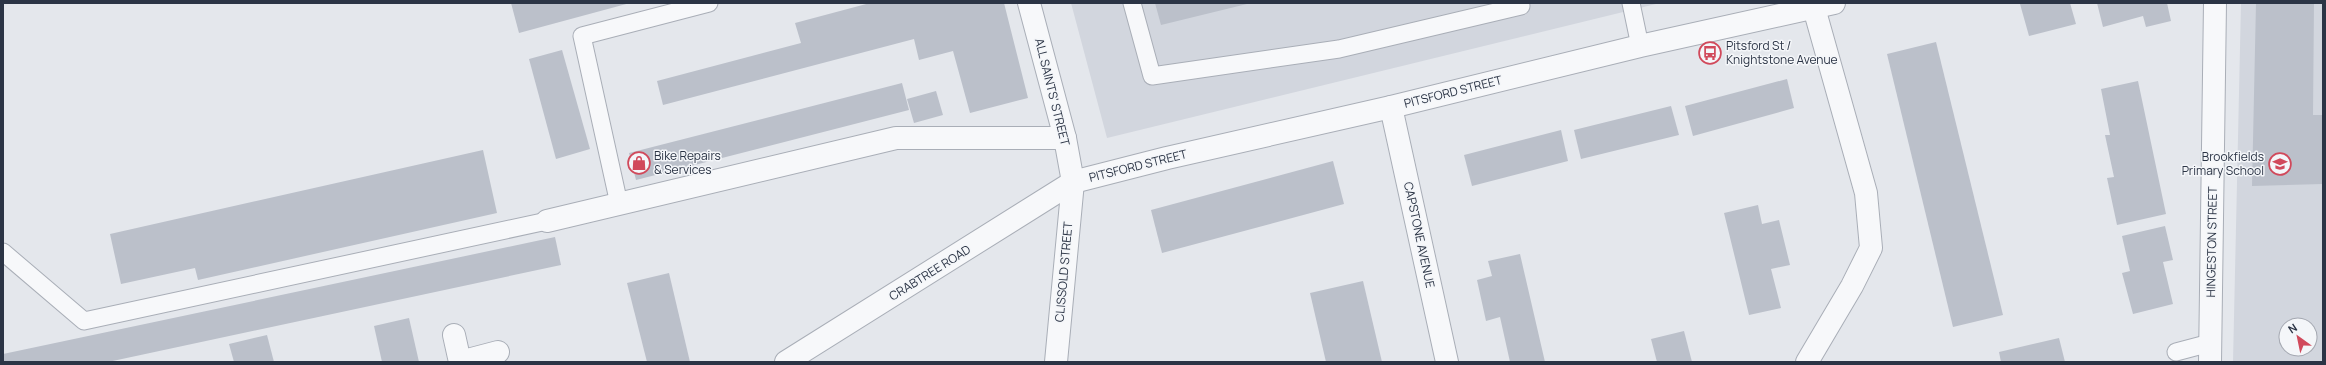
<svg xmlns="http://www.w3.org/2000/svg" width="2326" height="365" font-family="Manrope,sans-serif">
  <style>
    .built { fill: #d2d6de; fill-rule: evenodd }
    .building { fill: #bbc0ca }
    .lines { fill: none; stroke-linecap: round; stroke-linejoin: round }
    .service-casing { stroke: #a9aeb7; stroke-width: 19 }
    .minor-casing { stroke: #a9aeb7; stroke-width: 24 }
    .service { stroke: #f7f8fa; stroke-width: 17 }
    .minor { stroke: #f7f8fa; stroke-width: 22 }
    .labels { text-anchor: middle; stroke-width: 3; stroke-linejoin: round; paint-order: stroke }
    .poi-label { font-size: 12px; fill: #2b3445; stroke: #f4f6f9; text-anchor: start }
    .street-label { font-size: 12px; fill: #2b3445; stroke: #f4f6f9 }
  </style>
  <rect width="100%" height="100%" fill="#e4e7ec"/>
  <g class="built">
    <path d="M1071 3H1660L1107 138Z"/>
    <path d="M2241 3H2323V362H2233ZM2286 325H2310V349H2286Z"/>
  </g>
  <g class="building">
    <path d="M511 3H630L519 33Z"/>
    <path d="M870 3H1004L1028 98 970 113 953 51 919 60 914 39 663 105 657 81 801 43 795 23Z"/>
    <path d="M1155 3H1246L1247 4 1161 25Z"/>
    <path d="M2070 3 2076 24 2029 36 2020 4Z"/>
    <path d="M2097 3H2167L2171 21 2146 27 2143 16 2103 27Z"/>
    <path d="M2256 3H2314L2313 115H2323V184L2252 186Z"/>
    <path d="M1936 42 2003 315 1953 327 1887 54Z"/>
    <path d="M562 50 590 149 556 159 529 59Z"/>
    <path d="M1787 79 1794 108 1693 136 1685 106Z"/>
    <path d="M2138 81 2166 214 2117 225 2107 178 2114 177 2105 135H2110L2101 89Z"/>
    <path d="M902 83 909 110 636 180 629 153Z"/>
    <path d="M936 91 943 115 914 123 907 99Z"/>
    <path d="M1671 106 1679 135 1581 159 1574 130Z"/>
    <path d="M1561 130 1568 161 1472 186 1464 155Z"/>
    <path d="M483 150 497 213 198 280 195 268 121 284 110 234Z"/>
    <path d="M1333 161 1344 204 1162 253 1151 210Z"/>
    <path d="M1758 205 1762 224 1779 220 1790 265 1771 269 1781 308 1749 315 1724 213Z"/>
    <path d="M2165 226 2173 260 2163 262 2173 304 2133 314 2122 273 2130 271 2122 236Z"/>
    <path d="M555 237 561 265 108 362H3V354Z"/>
    <path d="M1520 254 1545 362H1510L1500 317 1486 321 1477 280 1492 276 1488 261Z"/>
    <path d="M669 273 690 362H647L627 283Z"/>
    <path d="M1363 281 1382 362H1326L1310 293Z"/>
    <path d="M409 318 419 362H382L374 326Z"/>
    <path d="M1684 331 1692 362H1657L1651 339Z"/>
    <path d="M267 335 274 362H234L229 344Z"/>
    <path d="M2059 338 2065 362H2001L1999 352Z"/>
  </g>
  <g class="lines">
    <g class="service-casing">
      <g id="service">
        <path d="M1132 3 1152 76 1339 49 1521 6"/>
        <path d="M1631 3 1640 46"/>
        <path d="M619 204 582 36 709 3"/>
        <path d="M3 252 84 321 547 221"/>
        <path d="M2176 352 2210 343"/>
      </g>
    </g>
    <g class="minor-casing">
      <g id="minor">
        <path d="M1029 3 1065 138 1073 182 1056 362"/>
        <path d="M1391 107 1447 362"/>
        <path d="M547 221 896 138H1065"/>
        <path d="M454 335 460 362"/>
        <path d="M460 362 498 352"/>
        <path d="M786 362 1073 182 1167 158 1391 107 1640 46 1834 3"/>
        <path d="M1807 362 1852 286 1871 248 1866 193 1814 8"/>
        <path d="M2210 362 2215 3"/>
      </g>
    </g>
    <use href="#service" class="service"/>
    <use href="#minor" class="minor"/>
  </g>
  <defs>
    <g id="bus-ring" transform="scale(1.15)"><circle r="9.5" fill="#f4f6f9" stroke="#d1495b" stroke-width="1.5"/><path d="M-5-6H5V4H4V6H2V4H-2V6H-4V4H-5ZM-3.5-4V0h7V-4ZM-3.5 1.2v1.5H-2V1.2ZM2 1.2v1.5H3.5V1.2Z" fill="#d1495b"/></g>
    <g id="shop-ring" transform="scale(1.15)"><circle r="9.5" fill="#f4f6f9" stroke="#d1495b" stroke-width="1.5"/><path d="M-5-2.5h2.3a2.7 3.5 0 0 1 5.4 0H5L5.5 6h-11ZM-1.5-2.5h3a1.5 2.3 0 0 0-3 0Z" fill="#d1495b"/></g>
    <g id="school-ring" transform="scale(1.15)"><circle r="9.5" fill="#f4f6f9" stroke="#d1495b" stroke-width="1.5"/><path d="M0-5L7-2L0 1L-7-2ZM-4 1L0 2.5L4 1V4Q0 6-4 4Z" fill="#d1495b"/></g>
  </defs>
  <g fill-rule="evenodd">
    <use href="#bus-ring" x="1710" y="53"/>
    <use href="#shop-ring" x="639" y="163"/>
    <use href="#school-ring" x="2280" y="164"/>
  </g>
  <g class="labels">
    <g class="poi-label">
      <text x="1726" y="50">Pitsford St /<tspan x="1726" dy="14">Knightstone Avenue</tspan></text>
      <text x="654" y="160">Bike Repairs<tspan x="654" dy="14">&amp; Services</tspan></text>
      <text x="2264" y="161" text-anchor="end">Brookfields<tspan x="2264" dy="14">Primary School</tspan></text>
    </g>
    <g class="street-label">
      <text transform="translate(1052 92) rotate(76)" y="4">ALL SAINTS' STREET</text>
      <text transform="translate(1453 92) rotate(-14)" y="4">PITSFORD STREET</text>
      <text transform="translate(1138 166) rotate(-14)" y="4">PITSFORD STREET</text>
      <text transform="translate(1419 235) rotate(78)" y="4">CAPSTONE AVENUE</text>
      <text transform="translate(2212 242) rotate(-89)" y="4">HINGESTON STREET</text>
      <text transform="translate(1064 272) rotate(-85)" y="4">CLISSOLD STREET</text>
      <text transform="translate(930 273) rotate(-32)" y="4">CRABTREE ROAD</text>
    </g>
  </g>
  <rect width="2326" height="365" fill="none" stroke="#2b3445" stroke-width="8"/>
  <g transform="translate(2298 337) rotate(327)"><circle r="19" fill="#f4f6f9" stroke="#a4a8b1"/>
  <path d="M0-3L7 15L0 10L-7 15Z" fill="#d1495b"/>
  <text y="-6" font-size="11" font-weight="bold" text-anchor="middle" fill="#2b3445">N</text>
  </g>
</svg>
